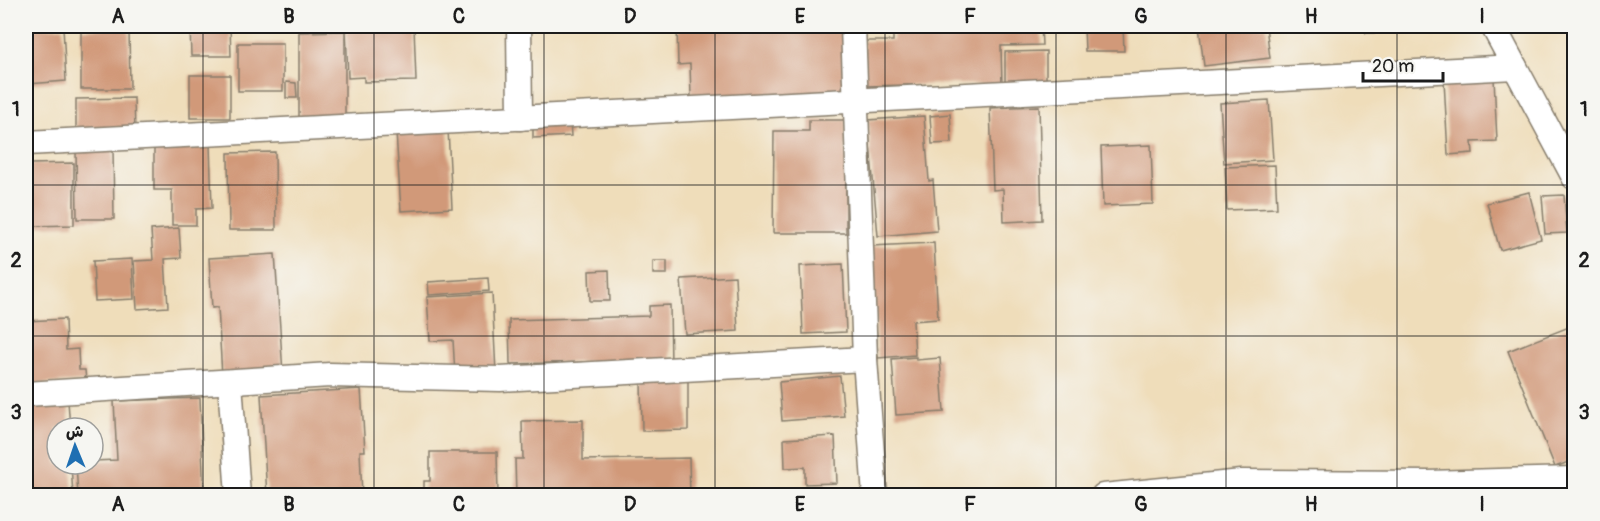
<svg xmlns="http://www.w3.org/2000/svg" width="1600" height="521" font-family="Pangolin,'Playpen Sans Arabic',sans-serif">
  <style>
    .building { fill: #d19979 }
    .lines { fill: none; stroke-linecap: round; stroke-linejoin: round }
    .street-casing { stroke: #867c6b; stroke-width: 27 }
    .street { stroke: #fff; stroke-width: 24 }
    .grid { fill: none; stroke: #1c1c1c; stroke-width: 1.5; stroke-opacity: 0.55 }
    .neatline { fill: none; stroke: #1c1c1c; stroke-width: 2 }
    .grid-label { font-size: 20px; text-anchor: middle; font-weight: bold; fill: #1c1c1c }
  </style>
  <rect width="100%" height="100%" fill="#f6f6f2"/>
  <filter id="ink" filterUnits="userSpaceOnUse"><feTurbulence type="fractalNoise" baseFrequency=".0167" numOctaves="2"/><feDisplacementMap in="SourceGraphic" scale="12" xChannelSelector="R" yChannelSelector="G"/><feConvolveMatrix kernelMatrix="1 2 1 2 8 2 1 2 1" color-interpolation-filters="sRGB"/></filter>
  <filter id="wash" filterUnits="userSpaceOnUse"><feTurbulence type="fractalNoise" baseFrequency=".008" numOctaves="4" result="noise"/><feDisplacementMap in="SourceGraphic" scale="24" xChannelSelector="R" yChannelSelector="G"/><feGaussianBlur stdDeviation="1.35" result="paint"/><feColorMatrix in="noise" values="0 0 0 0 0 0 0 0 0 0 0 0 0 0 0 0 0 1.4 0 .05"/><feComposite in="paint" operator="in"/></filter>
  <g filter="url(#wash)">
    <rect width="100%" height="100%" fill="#efddba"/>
    <g id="blocks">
      <g class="building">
        <path d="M190 26H230L231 56H191Z"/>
        <path d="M301 26H414L416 81 364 82V77L348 78 346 28 302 30Z"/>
        <path d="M677 26H843L845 96 691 97 690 64 678 65Z"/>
        <path d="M893 26H1041L1042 45 1001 46 1002 85 953 84 865 86 863 41H893Z"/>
        <path d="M1084 26H1123L1124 51H1085Z"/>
        <path d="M1199 26H1266L1270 58 1204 66Z"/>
        <path d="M1366 26H1425V31L1366 33Z"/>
        <path d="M63 27 66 81 28 84 26 29Z"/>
        <path d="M129 28 130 89H81V29Z"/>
        <path d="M345 31V117H299V32Z"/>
        <rect x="238" y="43" width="45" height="48"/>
        <path d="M1046 51V89L1005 90V52Z"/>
        <rect x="190" y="75" width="40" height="43"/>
        <path d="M1494 78 1497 141 1472 142 1473 153 1448 155 1444 80Z"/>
        <path d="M286 82 296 83 297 98H286Z"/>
        <path d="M134 98 135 131 76 132V99Z"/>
        <path d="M1269 100 1273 160 1224 163 1220 103Z"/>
        <path d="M1039 106 1042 220 1004 222 1003 189 993 190 990 108Z"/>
        <path d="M950 114 952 143 932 144 930 116Z"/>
        <path d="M924 116 929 181 933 180 937 231 878 236 868 120Z"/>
        <path d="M809 120H846V233H773L774 131H809Z"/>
        <path d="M570 122 571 136 533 138V124Z"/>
        <path d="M448 129 452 208 401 211 396 132Z"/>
        <path d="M210 145 212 208 196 209V225H172V190H154V146Z"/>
        <path d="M1151 145 1153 204 1103 206 1101 147Z"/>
        <path d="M113 148 114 219H77L76 149Z"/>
        <path d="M275 152 276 230H229L228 153Z"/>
        <path d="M26 157H28L29 261H26Z"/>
        <path d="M74 163V225L30 226V164Z"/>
        <path d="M1275 165 1277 208 1227 210 1225 167Z"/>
        <path d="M1529 192 1541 239 1500 250 1487 203Z"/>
        <path d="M1564 195 1567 233 1545 234 1542 196Z"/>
        <path d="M179 228 181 258 165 259 168 307 137 309 134 261 153 260 151 230Z"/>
        <path d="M934 243 938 319 913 321 915 355 878 358 871 246Z"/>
        <path d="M275 254 283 373 222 376 218 307 212 308 209 258Z"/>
        <path d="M132 259 134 299 95 301 93 261Z"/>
        <rect x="653" y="261" width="14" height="13"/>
        <path d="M843 264 846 332 803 334 800 266Z"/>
        <path d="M609 270 610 301H590L589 271Z"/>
        <path d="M735 276 738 331 685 334 681 279Z"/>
        <path d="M488 278 489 291 429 295 428 282Z"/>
        <path d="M492 293 496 373 455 375 453 340 430 341 427 297Z"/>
        <path d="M670 305 671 367 590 369V362L510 364 509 320 649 316V306Z"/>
        <path d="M65 319 66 350 78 349 79 370H85L86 381 26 385V321Z"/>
        <path d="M1574 325V460L1555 467 1508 351Z"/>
        <path d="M916 357V360L940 358 944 412 896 415 892 359Z"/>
        <path d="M840 376 844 416 782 421 779 382Z"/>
        <path d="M641 380H688V430L642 431Z"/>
        <path d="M361 389 365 451H360L362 496H267L261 395Z"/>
        <path d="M200 398 204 496H78L76 464H93V461L117 460 114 401Z"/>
        <path d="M68 401 70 428H57V464H71L73 496H26V488H28L26 403Z"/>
        <path d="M583 420V460L689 458 690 496H516L515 459H523L522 421Z"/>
        <path d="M835 436 837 483 805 484V467L785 468 784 439Z"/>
        <path d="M430 452H497L498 496H424V481H430Z"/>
      </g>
    </g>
  </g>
  <g filter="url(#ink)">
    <use href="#blocks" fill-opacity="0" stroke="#867c6b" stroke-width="1.5"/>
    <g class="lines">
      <g class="street-casing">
        <g id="street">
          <path d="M519 26 520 118"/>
          <path d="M853 26 865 359 875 496"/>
          <path d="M1493 26 1574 177"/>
          <path d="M26 143 1515 67"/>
          <path d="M230 382 238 496"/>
          <path d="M26 394 330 375 500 379 865 359"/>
          <path d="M1103 496 1242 482 1428 483 1574 479"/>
        </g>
      </g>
      <use href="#street" class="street"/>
    </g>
  </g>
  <path class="grid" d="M203 26V496M374 26V496M544 26V496M715 26V496M885 26V496M1056 26V496M1226 26V496M1397 26V496M26 185H1574M26 336H1574"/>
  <rect width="1600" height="521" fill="none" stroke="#f6f6f2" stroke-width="66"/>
  <g transform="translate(75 446) rotate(358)"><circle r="28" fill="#f6f6f2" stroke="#9f9f9c" stroke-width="1.5"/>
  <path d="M0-4.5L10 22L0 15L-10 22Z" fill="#1f6fb2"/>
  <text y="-9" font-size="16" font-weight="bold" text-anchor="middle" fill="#1c1c1c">ش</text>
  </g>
  <path d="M1363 72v9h80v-9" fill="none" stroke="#1c1c1c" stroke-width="3"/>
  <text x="1372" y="72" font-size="18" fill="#1c1c1c" stroke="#f6f6f2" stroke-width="4.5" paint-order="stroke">20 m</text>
  <rect x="33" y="33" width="1534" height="455" class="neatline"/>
  <g class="grid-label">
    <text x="118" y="23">A</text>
    <text x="289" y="23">B</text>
    <text x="459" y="23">C</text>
    <text x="630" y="23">D</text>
    <text x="800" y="23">E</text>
    <text x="970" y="23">F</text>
    <text x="1141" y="23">G</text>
    <text x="1311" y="23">H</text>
    <text x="1482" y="23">I</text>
    <text x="16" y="116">1</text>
    <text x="1584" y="116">1</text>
    <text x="16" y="267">2</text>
    <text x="1584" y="267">2</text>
    <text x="16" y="419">3</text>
    <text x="1584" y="419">3</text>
    <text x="118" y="511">A</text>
    <text x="289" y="511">B</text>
    <text x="459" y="511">C</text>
    <text x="630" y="511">D</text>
    <text x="800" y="511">E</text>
    <text x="970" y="511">F</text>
    <text x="1141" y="511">G</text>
    <text x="1311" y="511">H</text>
    <text x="1482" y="511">I</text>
  </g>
</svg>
